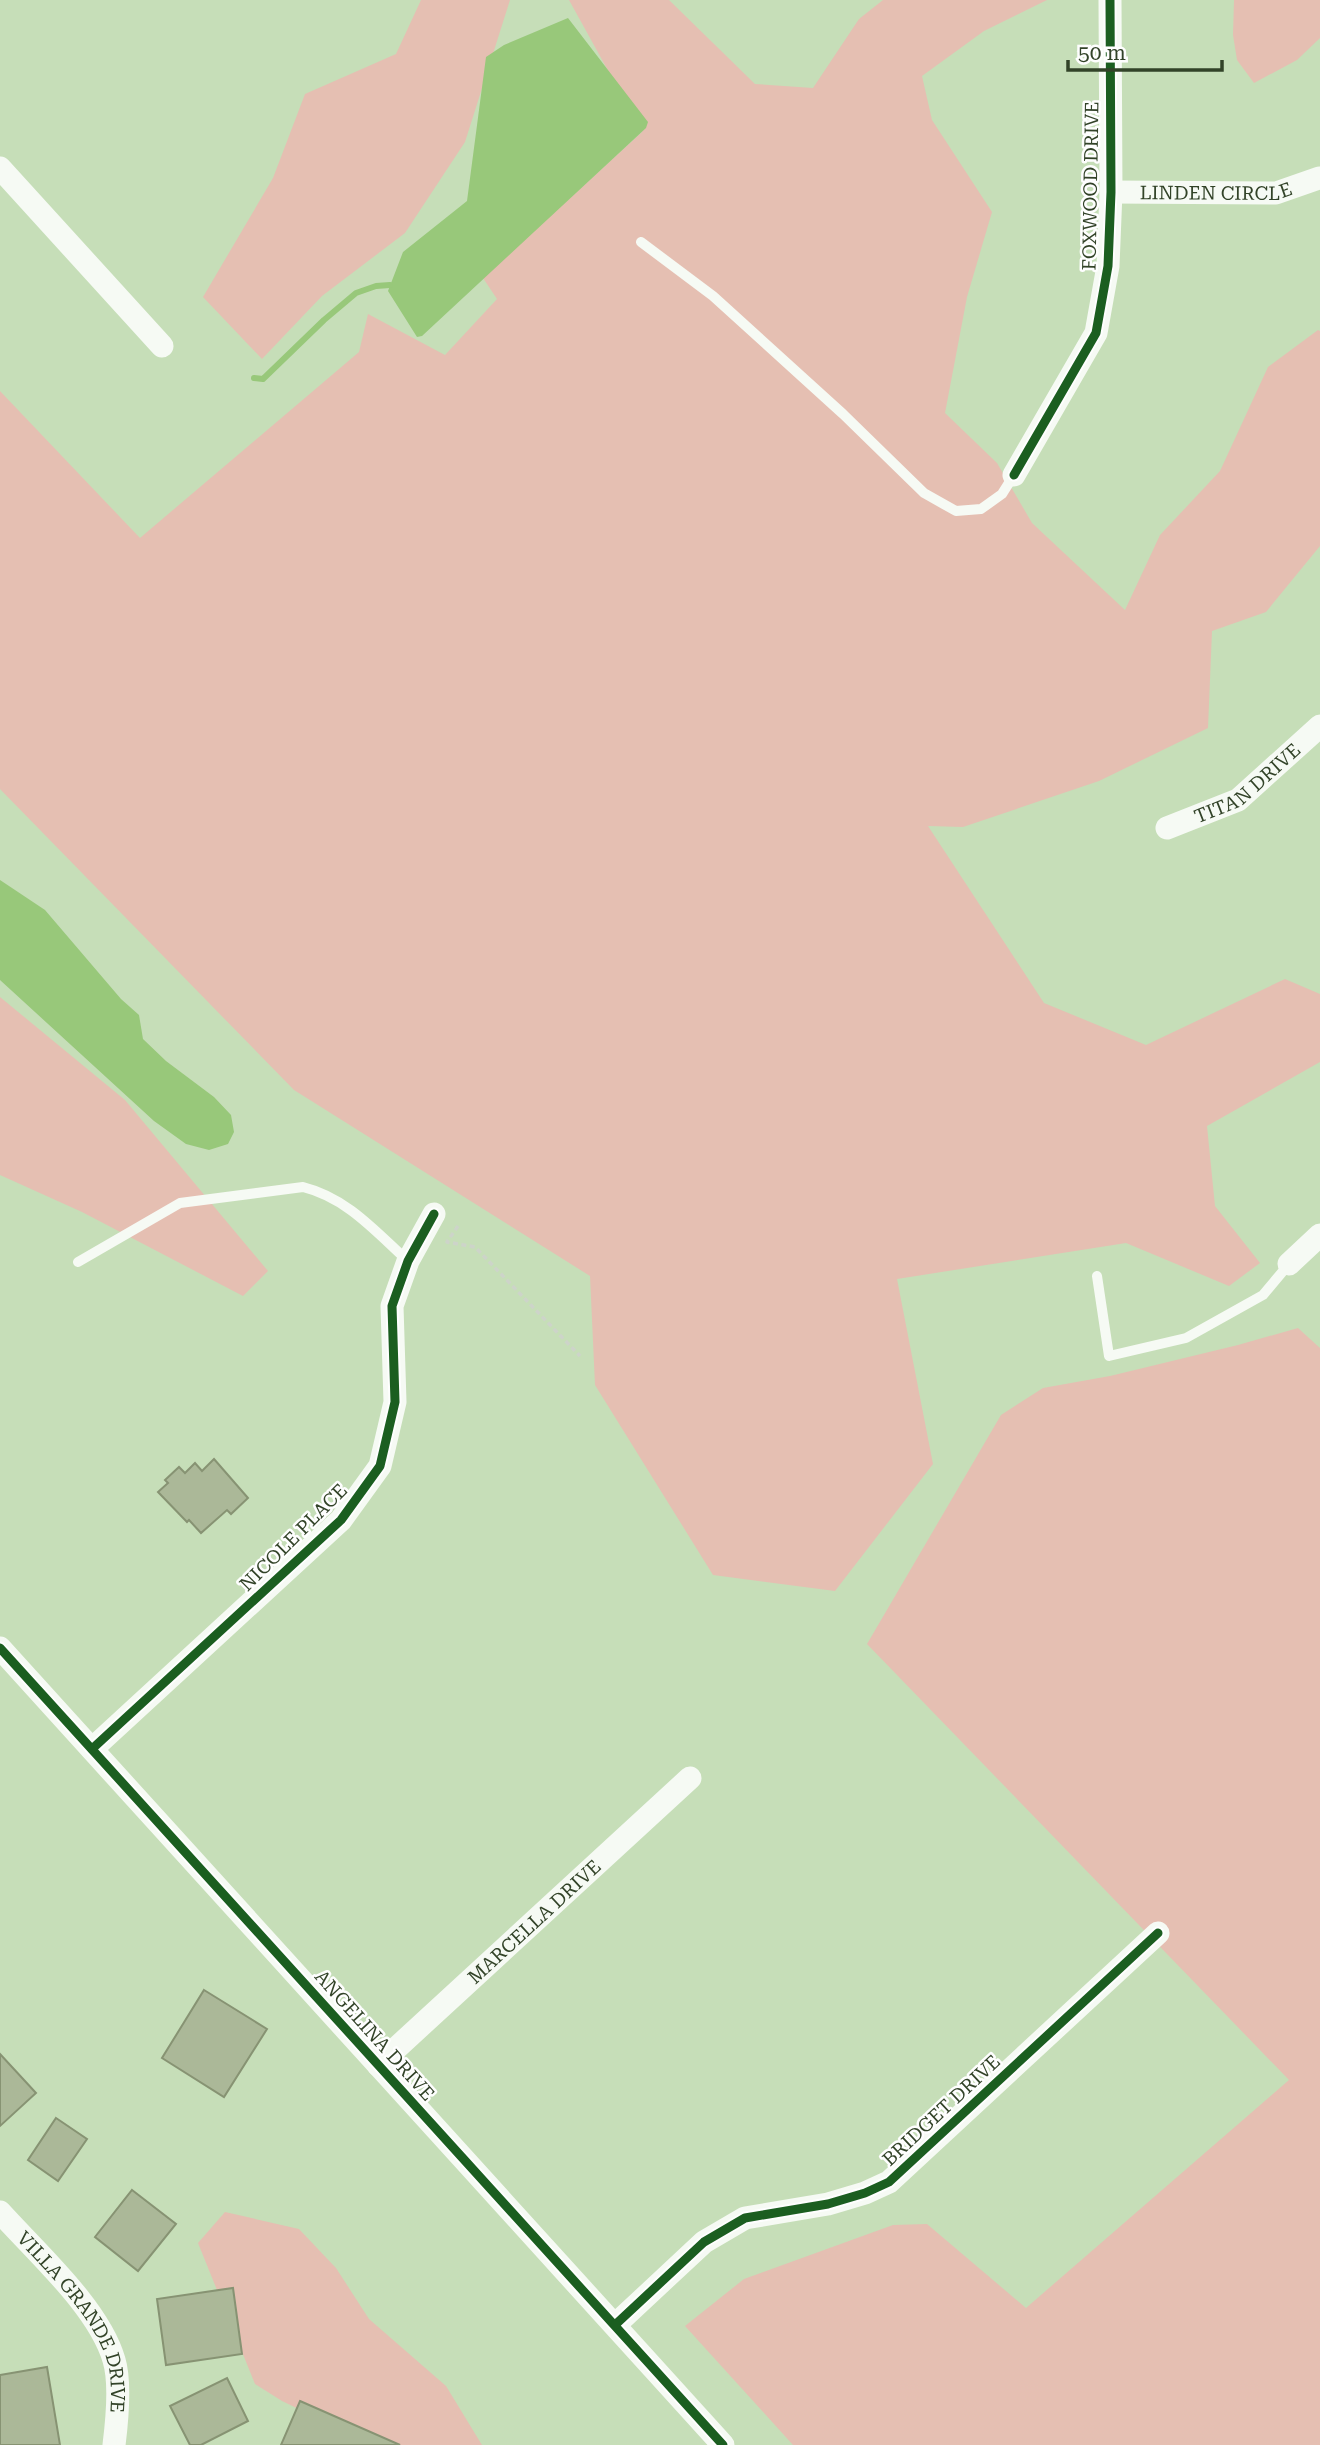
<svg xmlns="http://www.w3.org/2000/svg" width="1320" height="2445" font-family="'Roboto Serif',serif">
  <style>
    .green { fill: #e5bfb2 }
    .water { fill: #98c87a }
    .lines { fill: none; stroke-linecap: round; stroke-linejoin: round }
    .stream { stroke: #98c87a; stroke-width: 6 }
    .building { fill: #abb898; stroke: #879373; stroke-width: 2 }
    .path { stroke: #cdd4c9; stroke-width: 3.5; stroke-dasharray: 5 3.5; stroke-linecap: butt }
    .lane { stroke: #f6faf4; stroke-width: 10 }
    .street { stroke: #f6faf4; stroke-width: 23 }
    .cycleway-casing { stroke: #fefefe; stroke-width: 13 }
    .cycleway { stroke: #1b5e20; stroke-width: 9 }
    .labels { text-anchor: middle; stroke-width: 5; stroke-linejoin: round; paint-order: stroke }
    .street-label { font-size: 19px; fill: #324328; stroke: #fefefe }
  </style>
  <rect width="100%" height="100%" fill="#c6deb8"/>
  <g class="green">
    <path d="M421 0H510L465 142 405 233 322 296 262 359 203 297 273 178 305 94 396 54Z"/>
    <path d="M569 0H669L755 84 813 88 859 19 883 0H1047L984 31 922 76 932 120 992 212 967 297 945 413 997 463 1032 523 1125 610 1160 535 1220 471 1268 367 1318 330 1320 331V546L1266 612 1212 631 1208 728 1099 781 963 827 928 826 1044 1003 1146 1045 1285 979 1320 994V1062L1207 1126 1215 1206 1260 1263 1229 1286 1126 1243 897 1279 933 1464 835 1591 713 1575 595 1385 590 1276 294 1090 0 789V391L140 538 359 352 368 314 445 355 497 299 483 278 642 132Z"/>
    <path d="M1234 0H1320V38L1297 60 1254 83 1237 60 1233 35Z"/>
    <path d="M0 997 125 1100 268 1271 243 1296 82 1212 0 1175Z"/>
    <path d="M1298 1328 1320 1348V2445H793L685 2326 744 2279 893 2225 927 2224 1026 2308 1289 2080 867 1644 1001 1415 1043 1388 1110 1376 1238 1345Z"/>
    <path d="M225 2212 299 2229 336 2268 369 2319 446 2386 482 2445H373L282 2401 255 2384 198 2243Z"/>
  </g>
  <g class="water">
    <path d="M568 18 648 122 646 128 422 336 417 337 388 291 403 252 467 201 486 57 504 45Z"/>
    <path d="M0 880 45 910 121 999 139 1015 143 1039 166 1061 214 1097 231 1115 234 1132 228 1144 209 1150 186 1144 154 1121 0 980Z"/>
  </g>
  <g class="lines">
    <path class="stream" d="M254 378 263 379 324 320 356 293 376 286 390 285"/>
  </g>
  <g class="building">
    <path d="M214 1459 248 1498 231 1514 227 1510 201 1533 189 1520 187 1522 158 1492 168 1483 165 1480 179 1467 185 1473 195 1463 202 1471Z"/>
    <path d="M204 1990 267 2029 224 2097 162 2058Z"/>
    <path d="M0 2054 36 2093 0 2126Z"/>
    <path d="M56 2118 87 2139 58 2181 28 2160Z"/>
    <path d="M132 2190 176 2224 138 2271 95 2237Z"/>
    <path d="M233 2288 242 2354 166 2365 157 2299Z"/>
    <path d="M47 2367 60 2445H0V2375Z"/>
    <path d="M227 2378 248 2421 201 2445H190L170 2406Z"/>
    <path d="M300 2401 400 2445H281Z"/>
  </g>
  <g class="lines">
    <path class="path" d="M458 1226 447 1242 475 1247 580 1356"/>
    <g class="lane">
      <path d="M641 242 713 296 843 414 924 493 956 511 981 509 1002 494 1014 475"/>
      <path d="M78 1262 180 1203 303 1187C347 1198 375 1231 408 1261"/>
      <path d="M1097 1276 1109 1356 1186 1338 1263 1295 1289 1264"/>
    </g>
    <g class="street">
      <path d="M0 168 162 346"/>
      <path id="s1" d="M1111 192 1276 193 1319 178"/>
      <path d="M1014 475 1096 333 1108 266 1111 192 1110 0"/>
      <path id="s2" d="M1167 828 1238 800 1320 726"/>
      <path d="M1289 1264 1320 1235"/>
      <path d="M0 1648 723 2445"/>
      <path d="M92 1749 341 1520 380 1466 395 1402 392 1306 408 1261 434 1214"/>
      <path id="s3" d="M378 2065 690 1778"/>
      <path id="s4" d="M0 2212C36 2252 99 2308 114 2360 121 2383 117 2421 114 2445"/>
      <path d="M615 2325 704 2242 745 2218 828 2204 865 2193 889 2182 1158 1933"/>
    </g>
    <g class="cycleway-casing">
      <g id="cycleway">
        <path d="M1014 475 1096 333 1108 266 1111 192 1110 0"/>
        <path d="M0 1648 723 2445"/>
        <path d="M92 1749 341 1520 380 1466 395 1402 392 1306 408 1261 434 1214"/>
        <path d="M615 2325 704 2242 745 2218 828 2204 865 2193 889 2182 1158 1933"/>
      </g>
    </g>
    <use href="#cycleway" class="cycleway"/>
  </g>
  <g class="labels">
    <g class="street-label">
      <text transform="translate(1090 186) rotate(-89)" y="7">FOXWOOD DRIVE</text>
      <text dy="7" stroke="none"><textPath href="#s1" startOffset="105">LINDEN CIRCLE</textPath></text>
      <text dy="7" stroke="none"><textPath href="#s2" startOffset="93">TITAN DRIVE</textPath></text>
      <text transform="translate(293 1537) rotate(-45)" y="7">NICOLE PLACE</text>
      <text dy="7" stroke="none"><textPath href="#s3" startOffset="212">MARCELLA DRIVE</textPath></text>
      <text transform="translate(375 2035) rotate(48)" y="7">ANGELINA DRIVE</text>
      <text transform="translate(941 2110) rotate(-43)" y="7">BRIDGET DRIVE</text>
      <text dy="7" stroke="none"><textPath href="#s4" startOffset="136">VILLA GRANDE DRIVE</textPath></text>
    </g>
  </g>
  <path d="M1068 60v10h154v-10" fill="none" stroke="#324328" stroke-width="3.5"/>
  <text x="1078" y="60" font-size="21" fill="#324328" stroke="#fefefe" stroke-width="5" paint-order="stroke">50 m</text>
</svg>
